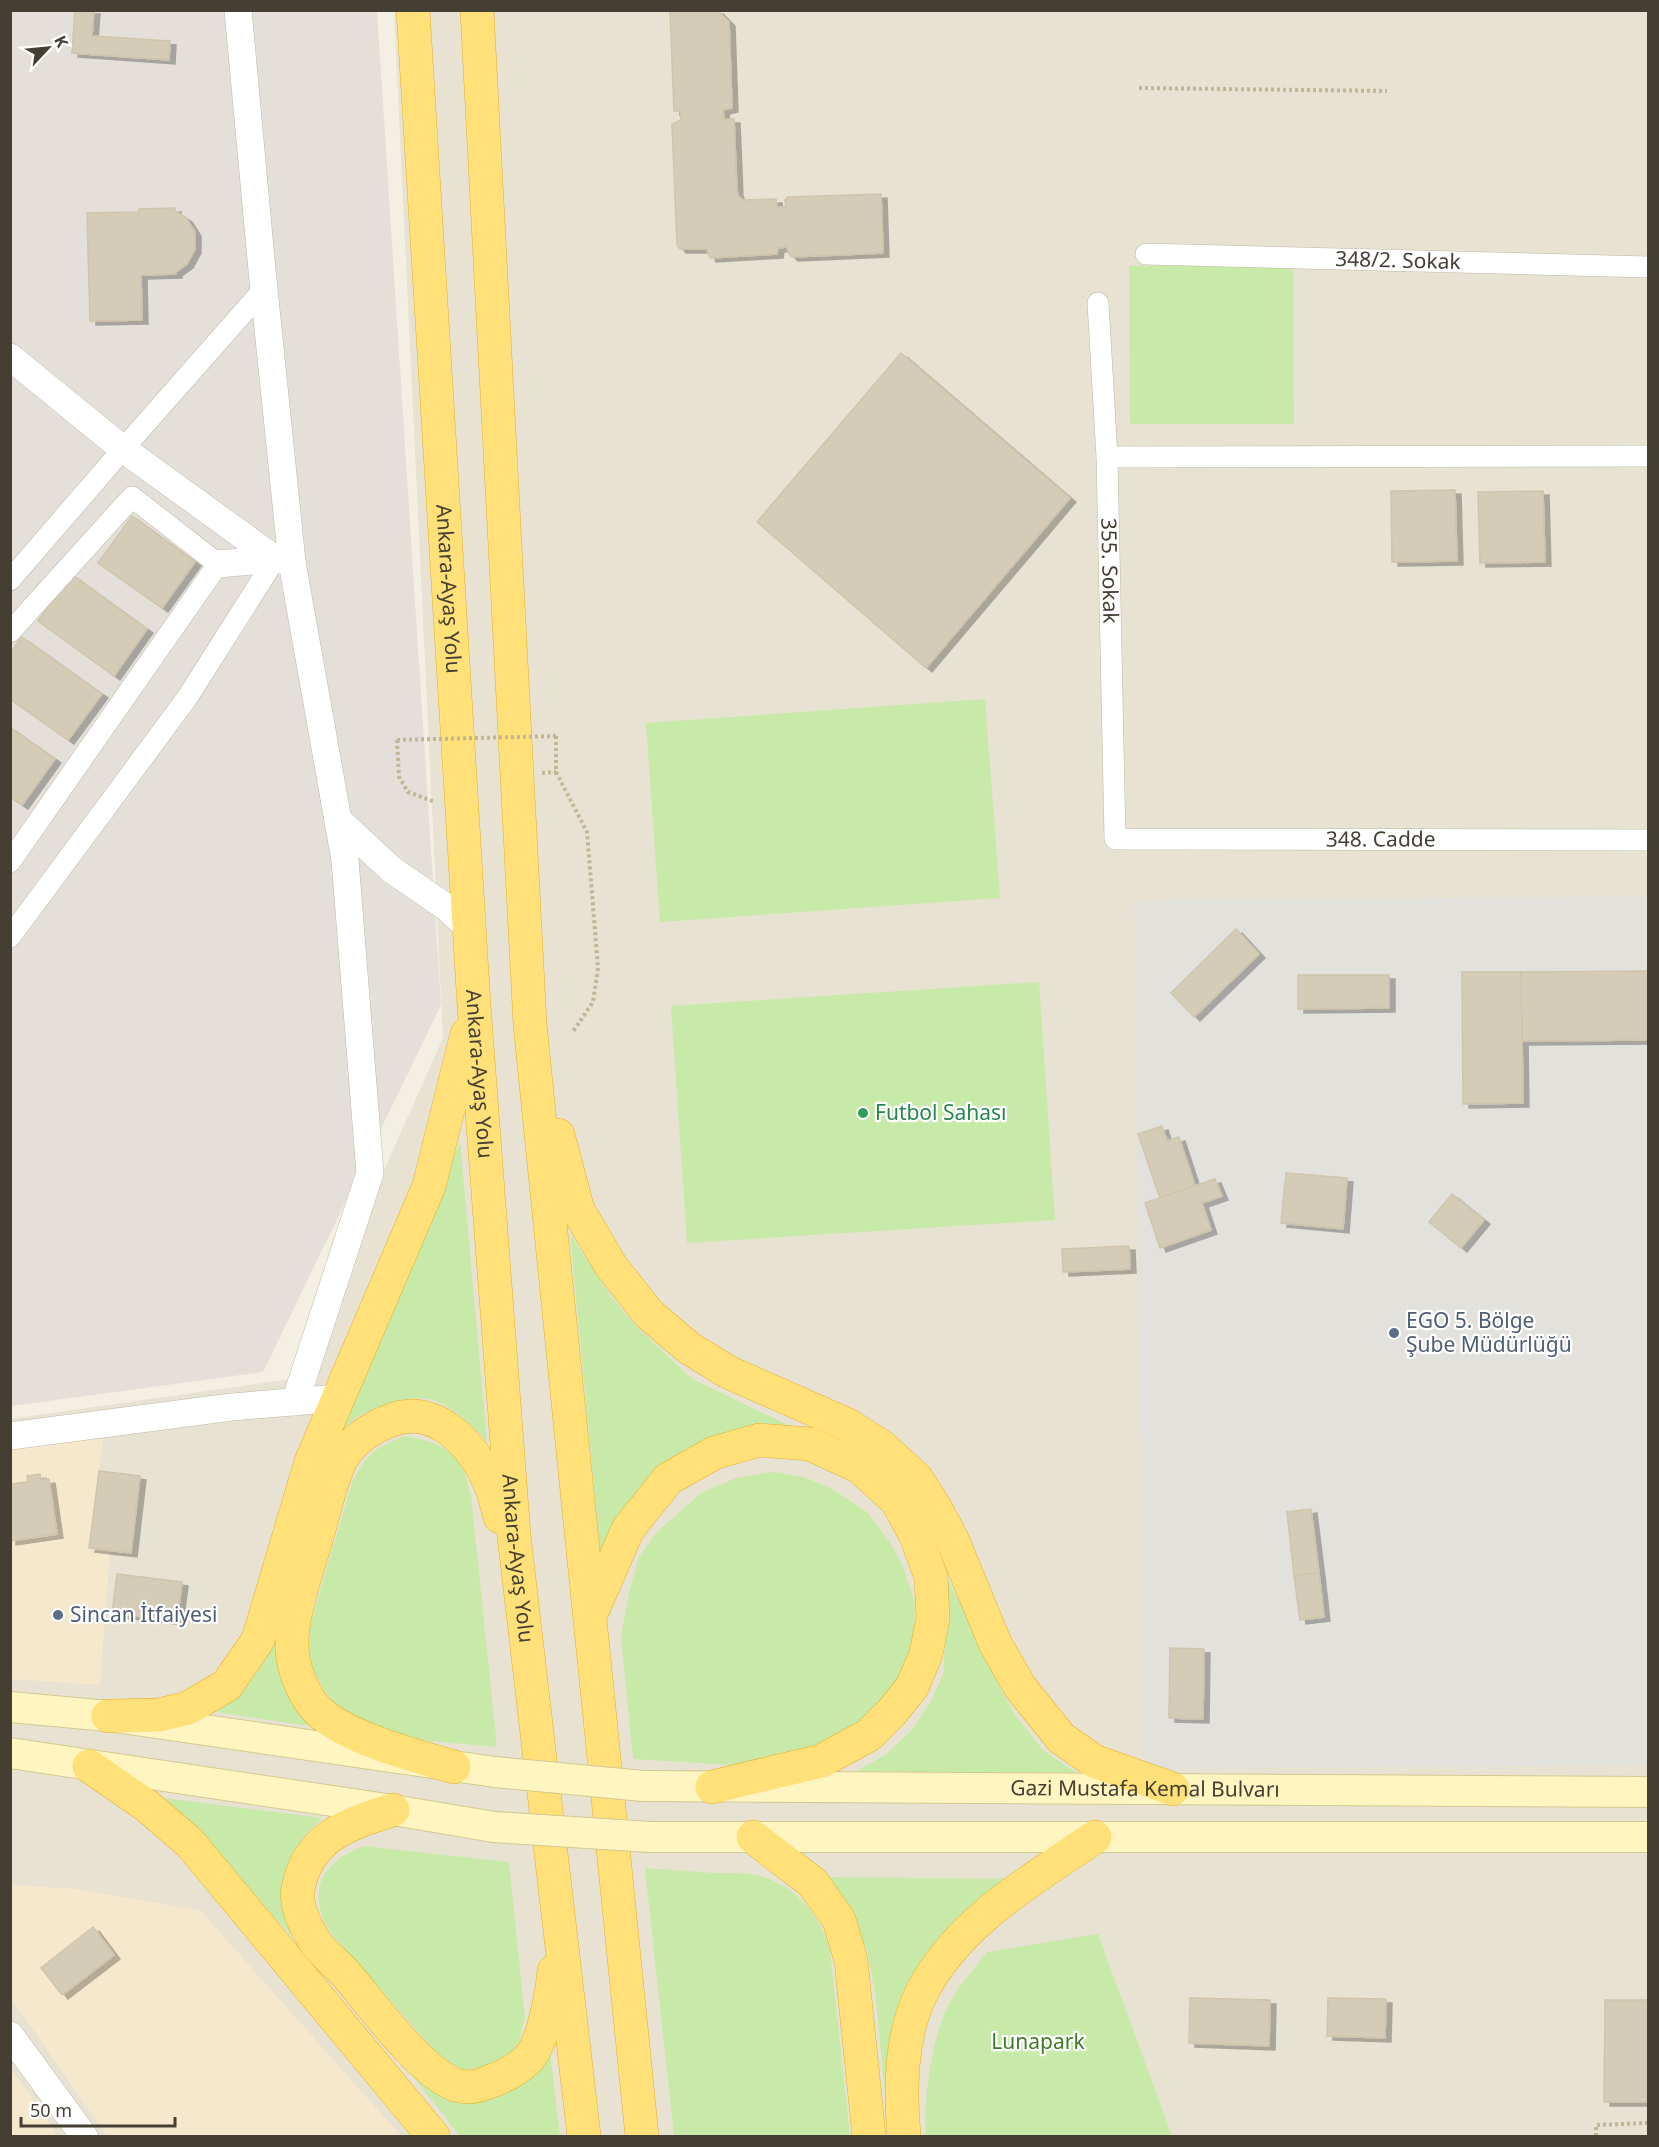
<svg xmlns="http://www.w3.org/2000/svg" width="1659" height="2147" font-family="'Noto Sans',sans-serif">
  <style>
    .residential { fill: #e7e2d1 }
    .commercial { fill: #f6e8cd }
    .industrial { fill: #e4e0d9 }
    .green { fill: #c8eaa9 }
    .parking { fill: #e3e1dc }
    .building { fill: #d5ccb8; stroke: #d0c4ab; stroke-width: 1.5; filter: url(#shadow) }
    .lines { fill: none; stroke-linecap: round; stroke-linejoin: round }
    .minor-casing { stroke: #beb8a6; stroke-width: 22 }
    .tertiary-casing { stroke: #beb8a6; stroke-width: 28 }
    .secondary-casing { stroke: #d5c890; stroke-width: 32 }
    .trunk-casing { stroke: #e5af2b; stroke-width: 34 }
    .path { stroke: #c1b596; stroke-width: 4; stroke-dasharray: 3 3; stroke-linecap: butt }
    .minor { stroke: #fff; stroke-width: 21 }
    .tertiary { stroke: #fff; stroke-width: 27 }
    .secondary { stroke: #fff5c1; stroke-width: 30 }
    .trunk { stroke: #ffe079; stroke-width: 33 }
    .secondary-bridge-casing { stroke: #d5c890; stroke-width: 32; stroke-linecap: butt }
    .path-bridge { stroke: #c1b596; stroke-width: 4; stroke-dasharray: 3 3; stroke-linecap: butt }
    .secondary-bridge { stroke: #fff5c1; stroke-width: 30 }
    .leisure-dot { fill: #2e9e5b; stroke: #fff; stroke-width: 2 }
    .service-dot { fill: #5c6f8a; stroke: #fff; stroke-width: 2 }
    .labels { text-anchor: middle; stroke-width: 4.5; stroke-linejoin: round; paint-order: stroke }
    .street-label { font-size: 21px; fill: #453f33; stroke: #fff }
    .leisure-label { font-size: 21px; fill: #27864d; stroke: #fff; text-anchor: start }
    .service-label { font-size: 21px; fill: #4e5e75; stroke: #fff; text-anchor: start }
    .park-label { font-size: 21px; fill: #3e7924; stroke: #fff }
  </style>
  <defs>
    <filter id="shadow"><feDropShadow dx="6" dy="4" stdDeviation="0" flood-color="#0004"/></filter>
  </defs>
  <rect width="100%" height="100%" fill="#f3efe3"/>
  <path class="residential" d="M394 11H1648V2136H11L10 1419 291 1379 443 1038Z"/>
  <g class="commercial">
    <path d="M104 1432 89 1548 110 1551 100 1685 11 1679V1446Z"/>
    <path d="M10 1885 78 1889 201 1911 401 2136H107L11 1998Z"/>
    <path d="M10 2067 25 2088 58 2136H11Z"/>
  </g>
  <path class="industrial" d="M10 11H377L441 1005 263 1372 11 1406Z"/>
  <g class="green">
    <path d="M1129 266H1293L1294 424H1130Z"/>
    <path d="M985 699 1000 898 660 922 646 723Z"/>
    <path d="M1039 982 1055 1220 687 1243 671 1006Z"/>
    <path d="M460 1141 487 1442C471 1424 456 1408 433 1400 415 1394 373 1407 357 1417 349 1422 343 1430 336 1436Z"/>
    <path d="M570 1234 612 1298 634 1324 692 1379 790 1426 721 1446 601 1560Z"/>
    <path d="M405 1436C426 1439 453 1447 463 1468 467 1477 468 1487 471 1496L497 1747 378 1736 342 1711 324 1690 311 1665 306 1638 352 1483C366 1453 375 1448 405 1436Z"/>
    <path d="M773 1472 803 1477 831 1488 867 1512 890 1542 904 1569 915 1604 914 1635 906 1668 890 1700 844 1737 747 1766 633 1759 621 1636 630 1589 639 1557 656 1533 701 1493 736 1478Z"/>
    <path d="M930 1541 999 1686 1016 1716 1042 1749 1085 1779H844L886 1754 912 1730 930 1703 943 1675 948 1608Z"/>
    <path d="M277 1625 287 1692 308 1726 217 1712 234 1696 264 1662Z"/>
    <path d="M164 1798 322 1818 304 1836 294 1854 302 1947Z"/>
    <path d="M363 1846 509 1862 525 2018 518 2043 510 2053 496 2064 465 2070 443 2060 336 1939C331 1932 324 1923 322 1915 310 1879 332 1859 363 1846Z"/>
    <path d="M645 1868C668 1870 691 1871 714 1873 729 1874 747 1872 760 1876 796 1886 820 1915 830 1950L850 2136H674Z"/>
    <path d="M822 1877 1019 1879 980 1908 886 2104 875 1993 867 1950 851 1916Z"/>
    <path d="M1098 1934 1172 2136H926C923 2098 932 2030 953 1997 963 1981 976 1967 987 1952Z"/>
    <path d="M387 2044 435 2085 550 2051 560 2136H460Z"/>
  </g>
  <path class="parking" d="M1648 896V1765L1144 1769 1134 901Z"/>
  <g class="building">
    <path d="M75 10H94L92 36 170 41 169 60 72 53Z"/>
    <path d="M670 10H717L729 22 732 108 723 110 724 119H734L737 192 739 197 743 200 776 199 777 207H786L785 200 788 197 881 194 883 253 792 257 789 254 787 247 778 248 777 254 710 258 707 249H680L677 245 672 124 681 120V111H674Z"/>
    <path d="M175 208V211L186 218 195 232V249L187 264 176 272V274L141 275 142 320 90 321 87 213 139 212V209Z"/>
    <path d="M901 353 1070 498 926 668 757 522Z"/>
    <path d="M1455 490 1457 561 1392 562 1391 491Z"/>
    <path d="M1543 491 1545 562 1480 563 1478 492Z"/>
    <path d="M132 516 195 562 162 608 98 563Z"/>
    <path d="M71 574 147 629 114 676 38 621Z"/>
    <path d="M22 637 102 694 68 740 10 699V653Z"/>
    <path d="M10 727 55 759 22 805 10 797Z"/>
    <path d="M1236 929 1259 954 1194 1017 1171 993Z"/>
    <path d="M1648 971V1040L1522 1041 1521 972Z"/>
    <path d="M1462 972H1521L1523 1103 1463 1104Z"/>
    <path d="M1298 975H1389V1008L1298 1009Z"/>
    <path d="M1162 1126 1167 1141 1179 1137 1195 1186 1160 1198 1138 1134Z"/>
    <path d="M1286 1173 1347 1178 1343 1229 1281 1223Z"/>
    <path d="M1215 1179 1222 1196 1202 1203 1211 1230 1160 1248 1145 1203Z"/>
    <path d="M1452 1194 1484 1220 1461 1248 1429 1222Z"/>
    <path d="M1129 1246 1130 1269 1063 1272 1062 1249Z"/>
    <path d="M99 1471 140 1476 131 1553 89 1548Z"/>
    <path d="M40 1474 41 1480 49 1479 57 1534 10 1541V1484L28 1482 27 1476Z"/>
    <path d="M1311 1509 1319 1573 1294 1576 1287 1512Z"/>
    <path d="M1319 1573 1324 1617 1300 1620 1294 1576Z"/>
    <path d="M117 1574 182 1582 177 1621 112 1613Z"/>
    <path d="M1170 1648 1204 1649 1203 1719 1169 1718Z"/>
    <path d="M93 1927 114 1955 62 1995 41 1968Z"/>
    <path d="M1190 1998 1270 2000 1269 2046 1189 2043Z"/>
    <path d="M1328 1998 1386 1999 1385 2038 1327 2036Z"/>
    <path d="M1605 2000H1648V2102H1604Z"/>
  </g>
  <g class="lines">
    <g class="minor-casing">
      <g id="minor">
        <path id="s1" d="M1146 254 1648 267"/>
        <path id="s2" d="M1098 303 1107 457 1115 839 1648 840"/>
        <path d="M1107 457 1648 456"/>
        <path d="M10 580 123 449 264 289"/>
        <path d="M10 632 132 497 218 564 10 862"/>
        <path d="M10 937 187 698 275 559"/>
      </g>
    </g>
    <g class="tertiary-casing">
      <g id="tertiary">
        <path d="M238 10 262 270 292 562"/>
        <path d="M10 357 123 449 275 559 292 562 345 860 370 1173 295 1402"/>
        <path d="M218 564 275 559"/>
        <path d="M338 820 392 870 446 907 469 928"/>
        <path d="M10 1436 232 1407 339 1398"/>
        <path d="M10 2035 84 2136"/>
      </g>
    </g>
    <g class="secondary-casing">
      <g id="secondary">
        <path d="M10 1707 108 1716 495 1772"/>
        <path d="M10 1753 393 1810 494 1827"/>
        <path id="s3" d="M643 1786 1648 1792"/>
        <path d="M650 1837H1648"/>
      </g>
    </g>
    <g class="trunk-casing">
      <g id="trunk">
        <path id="s4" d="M413 10 474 1006 514 1536 584 2136"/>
        <path d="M477 10 530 1024 642 2136"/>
        <path d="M558 1135 578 1210 611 1266 649 1314 689 1348 728 1372 848 1425 881 1446 917 1479 936 1509 952 1539 995 1643 1020 1687 1061 1738 1094 1761 1173 1789"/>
        <path d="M591 1614 628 1529 668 1479 714 1453 759 1440 810 1444 860 1467 897 1501 916 1536 931 1577 933 1618 926 1654 912 1687 891 1713 869 1735 821 1761 712 1787"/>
        <path d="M108 1716 159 1715 188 1708 227 1685 258 1640 311 1462 429 1186 467 1034"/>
        <path d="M89 1766 147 1806 190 1843 433 2136"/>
        <path d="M454 1767C416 1756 337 1736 313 1705 301 1689 292 1665 292 1646 291 1610 311 1561 320 1526 326 1505 334 1465 348 1449 358 1437 374 1427 389 1421 436 1401 474 1446 491 1486 495 1496 497 1507 500 1517"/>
        <path d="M393 1810C348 1824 308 1836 298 1889 295 1904 305 1926 314 1940 321 1952 335 1962 345 1973 372 2004 419 2071 456 2085 468 2089 480 2086 491 2081 503 2077 517 2069 526 2061 543 2046 552 1993 554 1971"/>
        <path d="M753 1837 813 1883 839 1920 851 1960 869 2136"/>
        <path d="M904 2136C900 2089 900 2036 922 1992 958 1922 1032 1880 1095 1837"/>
      </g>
    </g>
    <g class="path">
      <path d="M1139 88 1387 91"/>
      <path d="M556 736V772L587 832 598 968 593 1002 572 1033"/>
      <path d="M397 740 399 777 408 792 435 802"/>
      <path d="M542 773 556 772"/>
      <path d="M1596 2136V2125L1648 2123"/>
    </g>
    <use href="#minor" class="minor"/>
    <use href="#tertiary" class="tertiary"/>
    <use href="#secondary" class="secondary"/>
    <use href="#trunk" class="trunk"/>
    <g class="secondary-bridge-casing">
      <g id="secondary-bridge">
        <path d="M495 1772 643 1786"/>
        <path d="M494 1827 650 1837"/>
      </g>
    </g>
    <path class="path-bridge" d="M397 740 556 736"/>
    <use href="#secondary-bridge" class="secondary-bridge"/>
  </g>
  <circle class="leisure-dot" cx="863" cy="1113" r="6"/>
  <g class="service-dot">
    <circle cx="1394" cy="1333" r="6"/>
    <circle cx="58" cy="1615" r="6"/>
  </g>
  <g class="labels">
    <g class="street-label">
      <text dy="7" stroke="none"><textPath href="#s1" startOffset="252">348/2. Sokak</textPath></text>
      <text dy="7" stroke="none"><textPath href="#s2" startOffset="268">355. Sokak</textPath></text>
      <text dy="7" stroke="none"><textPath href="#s4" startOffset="580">Ankara-Ayaş Yolu</textPath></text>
      <text dy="7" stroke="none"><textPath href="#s2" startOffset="802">348. Cadde</textPath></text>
      <text dy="7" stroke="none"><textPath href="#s4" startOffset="1066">Ankara-Ayaş Yolu</textPath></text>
      <text dy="7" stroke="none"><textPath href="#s4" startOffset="1552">Ankara-Ayaş Yolu</textPath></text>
      <text dy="7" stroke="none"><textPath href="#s3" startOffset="502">Gazi Mustafa Kemal Bulvarı</textPath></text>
    </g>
    <g class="leisure-label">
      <text x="875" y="1120">Futbol Sahası</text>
    </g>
    <g class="service-label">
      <text x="1406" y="1328">EGO 5. Bölge<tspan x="1406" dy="24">Şube Müdürlüğü</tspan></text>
      <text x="70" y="1622">Sincan İtfaiyesi</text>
    </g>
    <g class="park-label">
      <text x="1038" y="2049">Lunapark</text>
    </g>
  </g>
  <rect width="1659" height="2147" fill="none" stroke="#453f33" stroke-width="24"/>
  <g transform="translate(48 48) rotate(64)" stroke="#ffffff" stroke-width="4.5" paint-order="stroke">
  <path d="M0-4.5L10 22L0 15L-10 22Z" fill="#453f33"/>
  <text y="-9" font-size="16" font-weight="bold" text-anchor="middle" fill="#453f33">K</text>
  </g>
  <path d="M21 2117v9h154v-9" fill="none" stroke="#453f33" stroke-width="3"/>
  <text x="30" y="2117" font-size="18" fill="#453f33" stroke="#ffffff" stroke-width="4.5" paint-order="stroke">50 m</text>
</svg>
